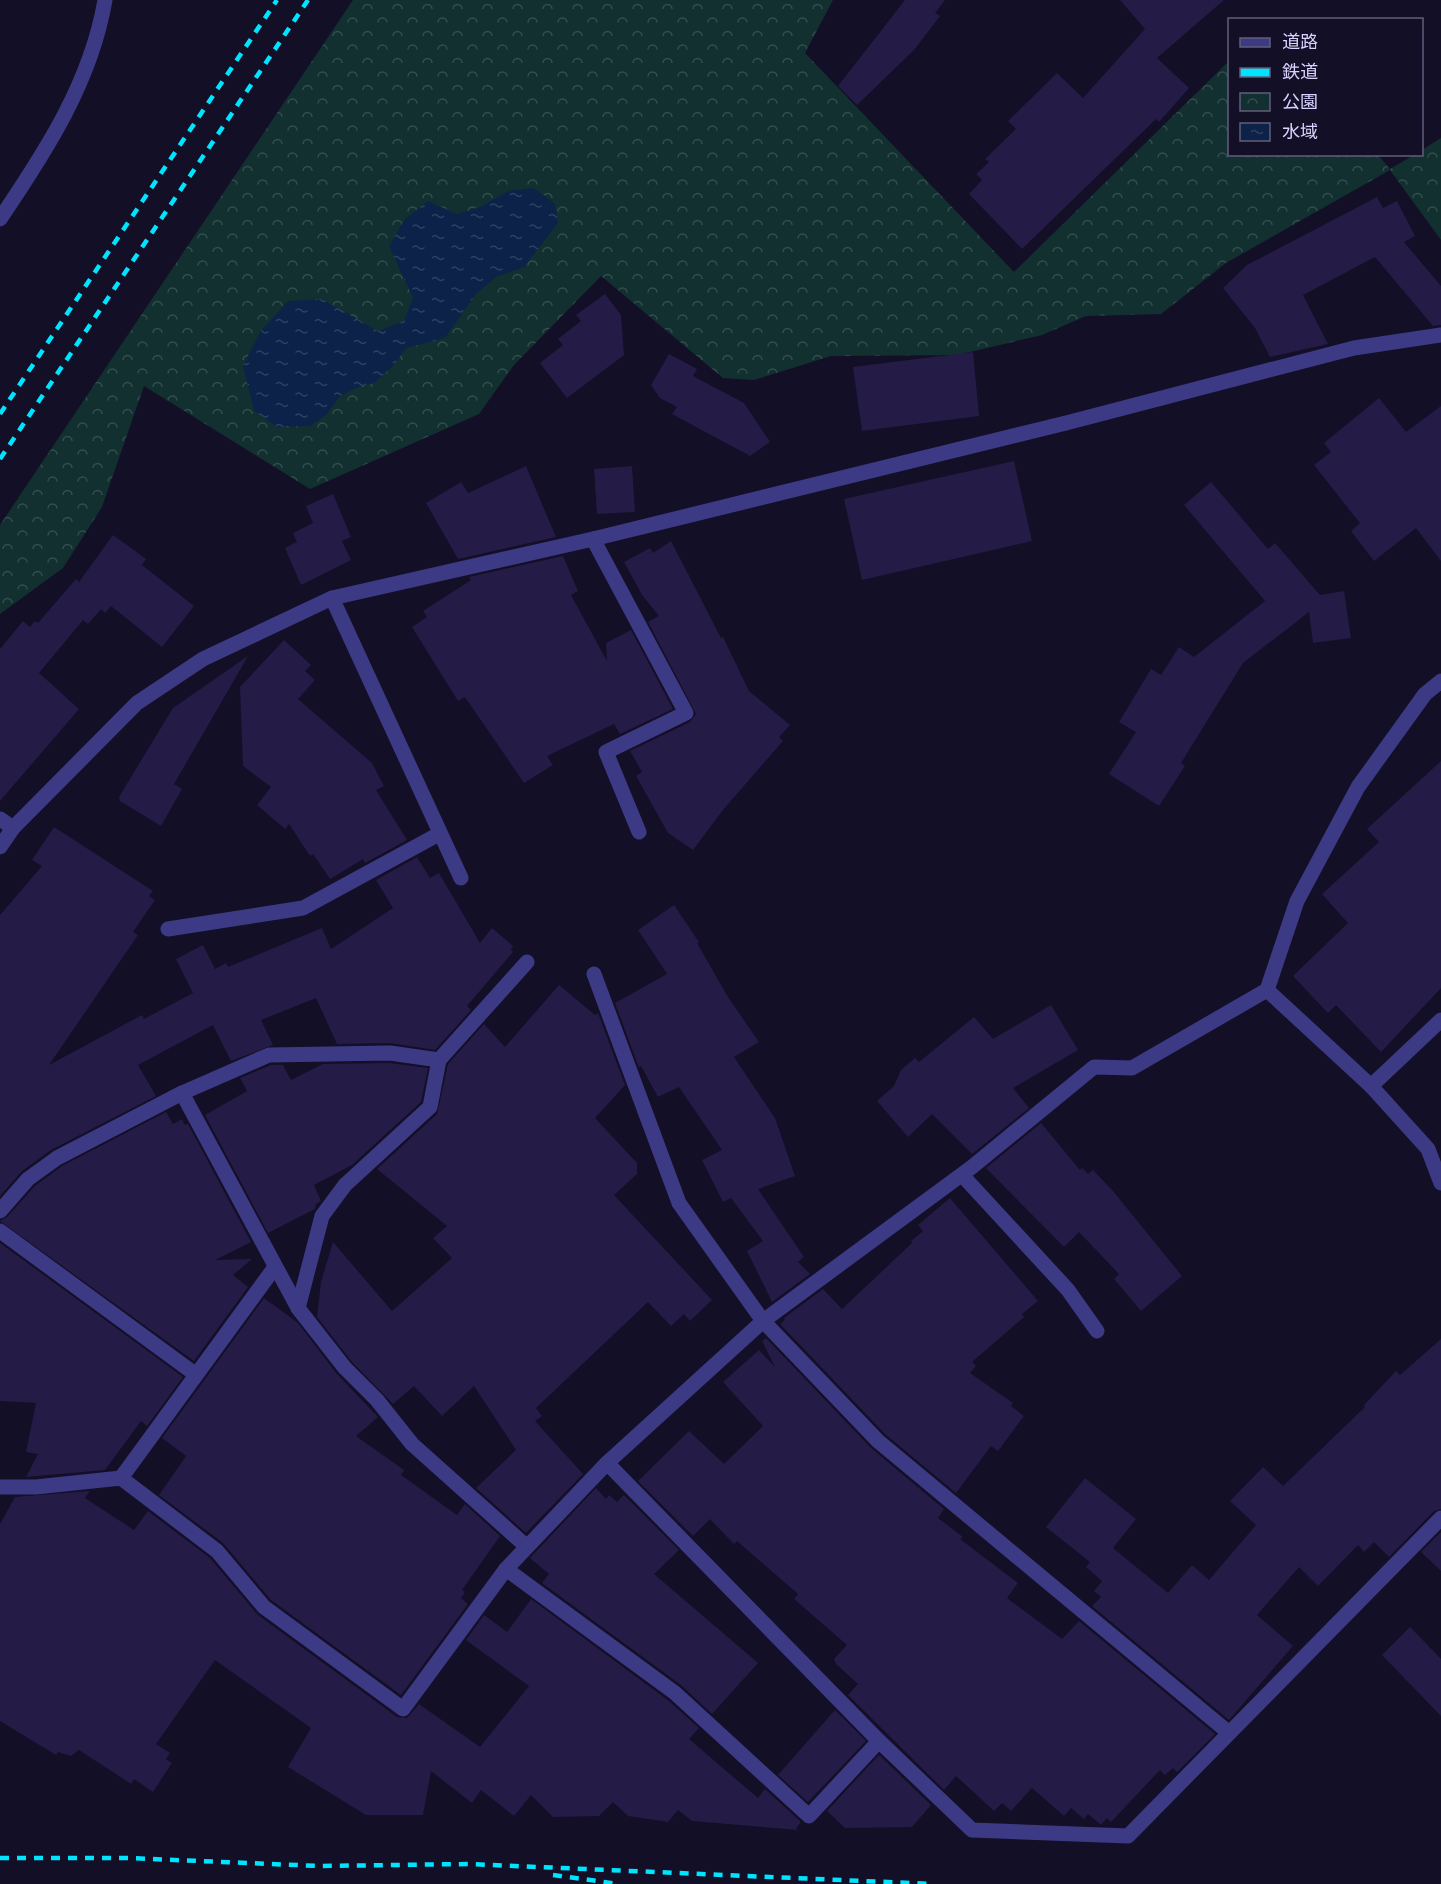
<svg xmlns="http://www.w3.org/2000/svg" width="1441" height="1884" font-family="'Noto Sans','Noto Sans JP',sans-serif">
  <style>
    .park { fill: url(#park-crowns) }
    .water { fill: url(#water-ripples) }
    .building { fill: #241b47 }
    .lines { fill: none; stroke-linecap: round; stroke-linejoin: round }
    .minor { stroke: #3d3a85; stroke-width: 15 }
    .rail { stroke: #00e5ff; stroke-width: 4.5; stroke-dasharray: 9 8; stroke-linecap: butt }
  </style>
  <defs>
    <pattern id="park-crowns" width="20" height="18" patternUnits="userSpaceOnUse" patternTransform="scale(1.5)"><rect width="20" height="18" fill="#12302f"/><path d="M2 6a3 3 0 1 1 6 0M12 15a3 3 0 1 1 6 0" fill="none" stroke="#344d4e"/></pattern>
    <pattern id="water-ripples" width="26" height="14" patternUnits="userSpaceOnUse" patternTransform="scale(1.5)"><rect width="26" height="14" fill="#0c2248"/><path d="M2 4q2-2 4 0t4 0M15 11q2-2 4 0t4 0" fill="none" stroke="#2f4163"/></pattern>
  </defs>
  <rect width="100%" height="100%" fill="#130f26"/>
  <path class="park" d="M353 0H833L805 53 1014 272 1229 61 1230 154 1378 155 1390 169 1414 155 1422 154V150L1441 138V240L1390 170 1226 263 1161 314 1086 316 1042 335 957 355 831 356 754 380 723 378 601 276 514 365 479 414 310 489 144 386 102 507 63 568 0 614V525Z"/>
  <path class="water" d="M534 188 555 204 558 223 524 267 496 277 476 294 445 338 406 348 393 366 374 383 358 387 340 396 326 415 310 426 277 427 254 411 243 366 260 332 288 301 322 299 378 331 404 321 413 298 389 246 405 219 428 201 457 214 480 207 508 191Z"/>
  <g class="building">
    <path d="M905 0H945L935 13 940 16 914 50 857 105 838 86Z"/>
    <path d="M1120 0H1224L1157 58 1189 88 1159 122 1156 119 1022 249 969 194 982 180 976 174 989 162 985 159 1016 129 1008 121 1057 73 1083 98 1145 29Z"/>
    <path d="M1377 197 1383 208 1397 201 1415 236 1404 242 1441 286V325L1433 326 1375 257 1303 295 1328 344 1270 357 1255 328 1223 288 1247 265Z"/>
    <path d="M605 294 621 315 624 355 567 398 540 363 563 345 558 339 581 321 576 315Z"/>
    <path d="M973 352 979 416 862 431 853 367Z"/>
    <path d="M669 354 697 369 693 376 744 403 770 442 750 456 672 414 677 407 660 398 651 385Z"/>
    <path d="M1379 398 1406 432 1441 406V561L1416 528 1374 561 1351 531 1360 523 1314 465 1331 452 1324 443Z"/>
    <path d="M1014 461 1032 541 862 580 844 499Z"/>
    <path d="M526 466 556 537 458 559 426 503 461 482 468 493Z"/>
    <path d="M632 466 635 512 597 514 594 469Z"/>
    <path d="M1211 482 1268 549 1275 543 1320 595 1344 591 1351 638 1313 643 1309 612 1243 663 1181 763 1185 766 1159 806 1109 774 1136 732 1119 722 1151 669 1161 675 1179 647 1194 657 1265 601 1184 505Z"/>
    <path d="M333 494 351 537 342 541 351 560 301 585 285 548 297 542 293 533 313 523 306 506Z"/>
    <path d="M113 535 146 559 142 565 194 606 162 647 111 606 105 613 101 609 88 624 83 620 39 673 79 709 0 801V649L23 621 30 627 35 621 38 623 76 579 79 582Z"/>
    <path d="M671 541 721 638 723 637 749 691 790 725 779 737 783 741 723 810 693 850 668 833 636 776 642 772 630 751 690 722 696 714 648 622 659 616 642 595 624 562 650 548 653 553Z"/>
    <path d="M563 556 578 591 571 595 607 661 606 643 631 630 673 709 620 734 614 724 547 756 553 765 524 783 465 697 458 701 412 627 427 617 423 611 471 580 469 577Z"/>
    <path d="M284 640 311 665 305 671 315 680 298 699 372 763 384 786 376 790 407 840 365 863 363 859 330 879 313 854 310 856 289 824 285 829 257 805 271 787 243 766 240 687Z"/>
    <path d="M248 656 174 784 182 789 161 826 120 801 119 797 173 708Z"/>
    <path d="M1441 761V988L1381 1052 1336 1005 1328 1013 1293 976 1348 923 1322 894 1379 842 1367 829Z"/>
    <path d="M54 827 153 891 149 896 155 900 133 932 138 935 49 1065 142 1015 144 1019 193 993 176 959 203 945 215 969 226 963 228 967 322 928 331 949 393 908 376 880 417 857 430 878 439 873 480 943 492 928 513 946 511 950 513 952 467 1006 471 1010 435 1050 390 1043 337 1044 316 998 261 1020 273 1045 231 1061 213 1025 138 1065 156 1096 51 1150 22 1171 0 1196V915L42 866 32 860Z"/>
    <path d="M674 905 699 942 697 943 728 997 759 1042 734 1057 775 1118 795 1176 758 1189 804 1257 798 1262 810 1274 772 1302 747 1251 763 1241 731 1198 723 1202 702 1160 722 1150 679 1087 658 1097 641 1066 639 1068 615 1003 667 974 638 930Z"/>
    <path d="M559 985 595 1015 598 1013 625 1085 595 1118 637 1163V1174L614 1195 712 1300 690 1321 684 1314 671 1326 648 1302 536 1408 542 1416 535 1421 583 1474 526 1533 476 1488 516 1450 474 1386 442 1416 414 1386 393 1404 352 1362 317 1317 321 1282 333 1242 392 1311 452 1258 433 1238 447 1226 377 1169 437 1114 448 1064 484 1024 505 1047Z"/>
    <path d="M1051 1005 1078 1050 1013 1088 1029 1108 972 1154 932 1114 908 1137 877 1101 894 1086 901 1070 915 1058 919 1062 974 1017 993 1039Z"/>
    <path d="M389 1063 428 1068 421 1102 352 1165 314 1185 321 1201 316 1204 315 1209 268 1233 205 1115 247 1091 240 1078 271 1065H283L291 1080 323 1064Z"/>
    <path d="M166 1112 173 1124 182 1119 185 1125 188 1124 251 1242 215 1260 252 1259 233 1275 248 1287 194 1361 0 1221 7 1217 35 1186 62 1166Z"/>
    <path d="M1041 1123 1080 1170 1082 1168 1088 1174 1093 1170 1113 1191 1182 1276 1141 1311 1114 1279 1119 1274 1079 1232 1064 1247 986 1168Z"/>
    <path d="M950 1198 1038 1301 1022 1314 1024 1317 972 1362 976 1366 970 1373 1013 1403 1011 1406 1024 1416 998 1451 991 1446 956 1493 885 1434 780 1324 785 1320 784 1318 823 1289 842 1309 912 1243 911 1241 923 1231 918 1225Z"/>
    <path d="M0 1243 183 1377 147 1426 141 1421 105 1470 26 1477 38 1454 26 1452 36 1403 0 1401Z"/>
    <path d="M264 1298 298 1323 337 1374 378 1417 356 1436 404 1470 401 1475 457 1515 465 1504 500 1536 462 1590 465 1592 461 1598 468 1604 401 1695 271 1600 223 1543 159 1495 186 1456 162 1438Z"/>
    <path d="M766 1338 871 1448 944 1509 938 1518 963 1537 960 1539 1018 1583 1007 1598 1062 1639 1079 1621 1215 1734 1177 1772 1173 1768 1165 1775 1160 1770 1111 1822 1107 1818 1101 1825 1088 1814 1084 1819 1071 1808 1064 1816 1032 1788 1011 1811 1002 1803 994 1811 956 1776 944 1790 848 1695 858 1684 836 1664 834 1659 847 1645 794 1599 798 1594 737 1541 734 1544 710 1519 693 1536 638 1481 689 1431 724 1464 763 1426 723 1382 759 1350 775 1367 762 1341Z"/>
    <path d="M1441 1339V1509L1434 1511 1389 1557 1374 1542 1364 1552 1358 1545 1318 1586 1299 1567 1257 1615 1293 1646 1229 1720 1092 1606 1101 1597 1094 1591 1102 1581 1086 1567 1090 1562 1046 1527 1085 1478 1136 1519 1113 1548 1168 1593 1192 1565 1209 1580 1256 1525 1230 1501 1263 1467 1283 1486 1365 1407 1364 1405 1396 1371 1400 1375Z"/>
    <path d="M596 1488 606 1499 609 1495 617 1502 624 1495 679 1550 654 1574 758 1663 712 1714 681 1685 542 1583 549 1574 530 1558Z"/>
    <path d="M90 1491 85 1498 134 1530 148 1511 210 1558 258 1615 397 1717 407 1718 419 1704 480 1747 529 1686 466 1640 484 1615 507 1632 531 1599 669 1701 699 1728 689 1739 758 1798 765 1789 801 1822 796 1828 798 1830 692 1821 678 1810 668 1822 628 1816 613 1802 599 1816 553 1817 531 1795 514 1816 481 1790 472 1803 431 1771 423 1815H366L288 1767 311 1728 215 1660 156 1744 170 1753 166 1759 172 1763 153 1792 134 1779 131 1784 79 1750 71 1756 58 1752 56 1755 0 1721V1524L15 1497Z"/>
    <path d="M1441 1532V1571L1421 1552Z"/>
    <path d="M1410 1627 1441 1659V1716L1382 1655Z"/>
    <path d="M835 1710 866 1741 808 1802 778 1775Z"/>
    <path d="M879 1755 931 1805 912 1827 845 1828 827 1811Z"/>
  </g>
  <g class="lines">
    <g class="minor">
      <path d="M0 219C46 151 91 82 105 0"/>
      <path d="M593 539 686 713 606 752 639 832"/>
      <path d="M332 598 461 878"/>
      <path d="M0 819 13 828"/>
      <path d="M0 847 13 828 137 703 203 659 332 598 593 539 1066 423 1354 348 1441 335"/>
      <path d="M168 929 303 908 439 834"/>
      <path d="M594 974 679 1203 763 1321 878 1441 1228 1732"/>
      <path d="M1267 990 1371 1086 1428 1149 1441 1183"/>
      <path d="M1371 1086 1441 1020"/>
      <path d="M182 1093 298 1308 345 1368 377 1400 412 1444 526 1546"/>
      <path d="M962 1175 1068 1290 1097 1331"/>
      <path d="M0 1211 28 1179 57 1158 182 1093 269 1055 390 1053 439 1060"/>
      <path d="M0 1231 195 1374"/>
      <path d="M298 1308 322 1216 345 1185 430 1107 439 1060 527 962"/>
      <path d="M607 1463 879 1741 972 1830 1128 1836 1441 1518"/>
      <path d="M121 1478 275 1267"/>
      <path d="M0 1487H36L121 1478 217 1551 264 1607 403 1709 506 1569 607 1463 763 1321 972 1167 1094 1067 1132 1068 1267 990 1297 901 1358 787 1425 694 1441 681"/>
      <path d="M506 1569 675 1693 809 1816 879 1741"/>
    </g>
    <g class="rail">
      <path d="M0 414 277 0"/>
      <path d="M0 459 308 0"/>
      <path d="M0 1858H128L319 1866 469 1864 933 1884"/>
      <path d="M553 1875 619 1884"/>
    </g>
  </g>
  <rect x="1228" y="18" width="195" height="138" fill="#130f26" stroke="#625e7d" stroke-width="1.5"/>
  <rect x="1240" y="38" width="30" height="9" fill="#3d3a85" stroke="#625e7d" stroke-width="1.5"/>
  <text x="1282" y="48" font-size="18" fill="#d9d4ff">道路</text>
  <rect x="1240" y="68" width="30" height="9" fill="#00e5ff" stroke="#625e7d" stroke-width="1.5"/>
  <text x="1282" y="78" font-size="18" fill="#d9d4ff">鉄道</text>
  <rect x="1240" y="93" width="30" height="18" fill="url(#park-crowns)" stroke="#625e7d" stroke-width="1.5"/>
  <text x="1282" y="108" font-size="18" fill="#d9d4ff">公園</text>
  <rect x="1240" y="123" width="30" height="18" fill="url(#water-ripples)" stroke="#625e7d" stroke-width="1.5"/>
  <text x="1282" y="138" font-size="18" fill="#d9d4ff">水域</text>
</svg>
